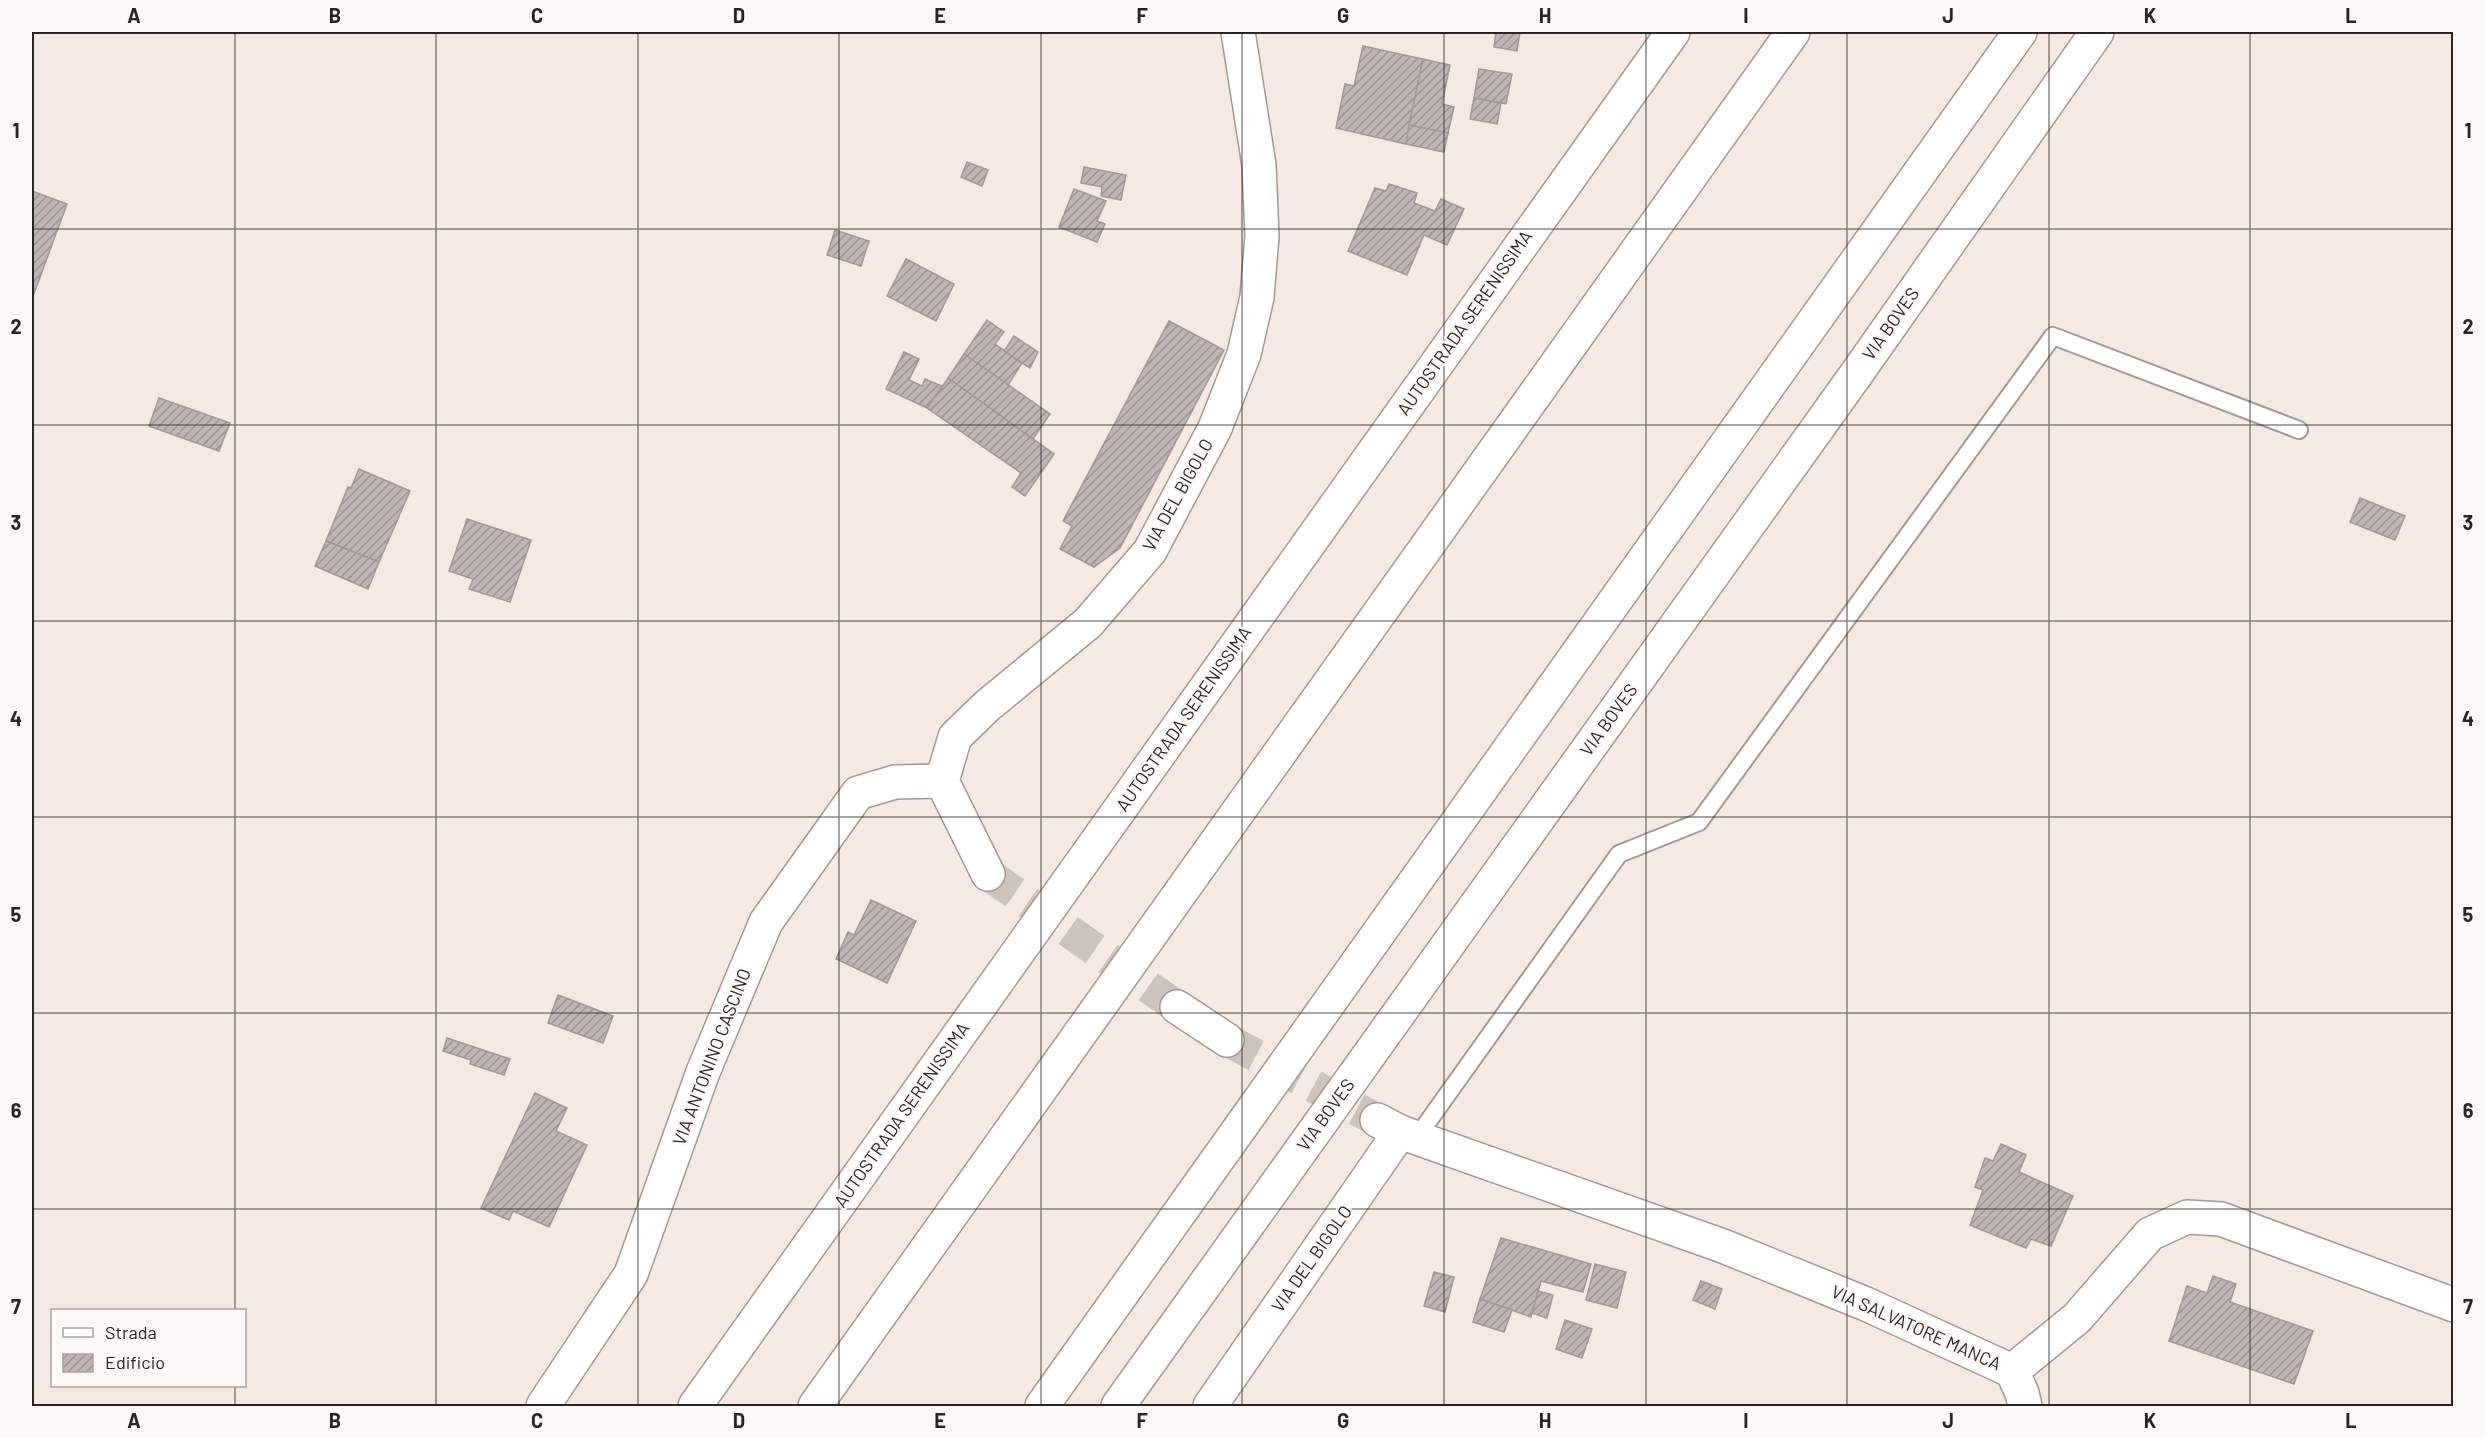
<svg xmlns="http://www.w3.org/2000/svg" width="2485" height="1438" font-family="Barlow,sans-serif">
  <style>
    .building { fill: url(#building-hatch); stroke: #a49796; stroke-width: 1.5 }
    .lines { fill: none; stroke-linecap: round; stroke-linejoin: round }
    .street-tunnel { stroke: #cdc2bc; stroke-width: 33; stroke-dasharray: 33 16; stroke-linecap: butt }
    .lane-casing { stroke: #a49992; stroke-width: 20 }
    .street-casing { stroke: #a49992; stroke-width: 36 }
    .highway-casing { stroke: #a49992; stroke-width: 36 }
    .lane { stroke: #fff; stroke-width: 16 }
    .street { stroke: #fff; stroke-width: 33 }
    .highway { stroke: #fff; stroke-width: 33 }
    .grid { fill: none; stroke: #292522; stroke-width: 1.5; stroke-opacity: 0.55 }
    .labels { text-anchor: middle; stroke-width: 5; stroke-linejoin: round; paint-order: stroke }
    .street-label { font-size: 18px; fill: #292522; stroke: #fdf8f6 }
    .neatline { fill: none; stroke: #292522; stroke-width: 2 }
    .grid-label { font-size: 20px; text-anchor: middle; font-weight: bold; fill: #292522 }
  </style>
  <defs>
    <pattern id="building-hatch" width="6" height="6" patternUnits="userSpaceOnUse" patternTransform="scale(1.5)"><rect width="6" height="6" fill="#c3b4b4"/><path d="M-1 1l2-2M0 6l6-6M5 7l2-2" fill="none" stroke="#9e9292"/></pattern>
  </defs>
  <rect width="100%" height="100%" fill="#f6e9e3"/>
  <g class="building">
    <path d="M1490 32H1520L1517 51 1494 47 1496 32Z"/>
    <path d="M1363 46 1423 59 1406 144 1336 128 1345 84 1354 86Z"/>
    <path d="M1423 59 1450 65 1442 104 1454 107 1448 133 1409 125Z"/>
    <path d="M1479 69 1512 74 1506 104 1474 98Z"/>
    <path d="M1474 98 1501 103 1497 124 1470 119Z"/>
    <path d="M1409 125 1448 133 1444 152 1406 144Z"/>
    <path d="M967 162 988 170 982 186 961 177Z"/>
    <path d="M1084 167 1126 175 1121 200 1101 196 1102 187 1081 183Z"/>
    <path d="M1389 184 1417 193 1414 203 1435 211 1441 199 1464 209 1447 245 1424 235 1407 275 1348 251 1375 188 1386 191Z"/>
    <path d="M1074 189 1106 201 1097 221 1105 224 1097 242 1059 227Z"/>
    <path d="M32 191 67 204 32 299Z"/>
    <path d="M835 230 869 241 861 266 827 255Z"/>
    <path d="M906 259 954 284 936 321 887 296Z"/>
    <path d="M987 320 1004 332 995 344 1022 363 1008 385 964 354Z"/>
    <path d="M1169 321 1224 350 1120 548 1094 567 1060 549 1072 526 1063 521Z"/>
    <path d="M1014 336 1038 352 1030 368 1004 351Z"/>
    <path d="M904 352 919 359 909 380 922 386 925 379 942 386 927 408 886 389Z"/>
    <path d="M964 354 1050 414 1033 439 948 378Z"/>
    <path d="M948 378 1054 454 1025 496 1012 487 1021 473 927 408Z"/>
    <path d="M159 398 230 423 219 451 149 426Z"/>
    <path d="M359 469 410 491 379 562 326 541 348 487 351 488Z"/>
    <path d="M2360 498 2405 516 2395 540 2350 522Z"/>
    <path d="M467 519 531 540 510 602 469 589 473 579 449 571Z"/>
    <path d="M326 541 379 562 368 589 315 566Z"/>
    <path d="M871 900 916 921 887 983 836 959 848 932 854 935Z"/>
    <path d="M558 995 613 1016 603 1043 548 1023Z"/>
    <path d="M447 1038 510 1059 504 1075 470 1064 471 1060 443 1051Z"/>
    <path d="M535 1093 567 1108 556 1131 587 1145 549 1227 513 1211 509 1220 481 1208Z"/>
    <path d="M2001 1144 2026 1155 2019 1172 2073 1196 2051 1246 2031 1239 2026 1248 1970 1225 1983 1190 1975 1187 1985 1158 1993 1161Z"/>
    <path d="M1501 1238 1591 1264 1583 1292 1541 1281 1531 1317 1480 1299Z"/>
    <path d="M1595 1264 1626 1272 1617 1308 1586 1300Z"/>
    <path d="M1434 1272 1454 1277 1445 1312 1424 1306Z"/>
    <path d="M2213 1276 2236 1284 2230 1302 2313 1331 2294 1384 2169 1341 2187 1286 2207 1293Z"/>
    <path d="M1701 1281 1722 1289 1715 1309 1693 1300Z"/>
    <path d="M1538 1291 1553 1295 1547 1318 1532 1313Z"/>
    <path d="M1480 1299 1512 1310 1504 1332 1473 1322Z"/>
    <path d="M1565 1320 1592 1329 1582 1358 1556 1349Z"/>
  </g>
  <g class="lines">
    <g class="street-tunnel">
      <path d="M988 874 1177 1007"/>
      <path d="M1227 1040 1377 1120"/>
    </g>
    <g class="lane-casing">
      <path id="lane" d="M1417 1137 1619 854 1699 822 2053 336 2299 430"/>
    </g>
    <g class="street-casing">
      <g id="street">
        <path d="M988 874 942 781 955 737 987 706 1088 623 1150 551 1215 428 1244 354 1257 297 1262 236 1259 165 1238 32"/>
        <path d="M1177 1007 1227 1040"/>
        <path d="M1377 1120 1400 1132 1723 1246 1866 1304 2012 1371"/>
        <path d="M2012 1371 2077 1318 2150 1234 2187 1217 2221 1219 2454 1305"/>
        <path d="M2012 1371 2022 1393 2025 1406"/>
        <path d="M543 1406 631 1274 703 1072 766 922 858 793 895 782 942 781"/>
        <path d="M1210 1406 1400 1132"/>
      </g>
    </g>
    <g class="highway-casing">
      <g id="highway">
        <path d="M695 1406 1673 32"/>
        <path d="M815 1406 1793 32"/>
        <path d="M1042 1406 2020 32"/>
        <path d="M1118 1406 1857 373 2097 32"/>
      </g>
    </g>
    <use href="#lane" class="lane"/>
    <use href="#street" class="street"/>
    <use href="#highway" class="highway"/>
  </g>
  <path class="grid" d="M235 32V1310M436 32V1406M638 32V1406M839 32V1406M1041 32V1406M1242 32V1406M1444 32V1406M1646 32V1406M1847 32V1406M2049 32V1406M2250 32V1406M32 229H2454M32 425H2454M32 621H2454M32 817H2454M32 1013H2454M32 1209H2454M235 1386V1406"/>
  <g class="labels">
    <g class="street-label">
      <text transform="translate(1465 323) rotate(-55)" y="6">AUTOSTRADA SERENISSIMA</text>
      <text transform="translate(1891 324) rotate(-55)" y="6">VIA BOVES</text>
      <text transform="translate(1178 495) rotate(-61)" y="6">VIA DEL BIGOLO</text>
      <text transform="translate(1184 719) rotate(-55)" y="6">AUTOSTRADA SERENISSIMA</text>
      <text transform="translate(1609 720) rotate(-54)" y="6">VIA BOVES</text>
      <text transform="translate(712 1057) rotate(-69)" y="6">VIA ANTONINO CASCINO</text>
      <text transform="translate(902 1115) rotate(-55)" y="6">AUTOSTRADA SERENISSIMA</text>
      <text transform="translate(1326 1115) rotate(-54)" y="6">VIA BOVES</text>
      <text transform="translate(1312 1259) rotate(-55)" y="6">VIA DEL BIGOLO</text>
      <text transform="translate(1916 1328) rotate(24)" y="6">VIA SALVATORE MANCA</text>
    </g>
  </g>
  <rect width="2485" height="1438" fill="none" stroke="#fdf8f6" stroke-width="66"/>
  <rect x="51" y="1309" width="195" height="78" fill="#fdf8f6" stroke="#a8a4a1" stroke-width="1.5"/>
  <rect x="63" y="1328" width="30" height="9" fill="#ffffff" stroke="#a8a4a1" stroke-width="1.5"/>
  <text x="105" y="1339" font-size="18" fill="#292522">Strada</text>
  <rect x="63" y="1354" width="30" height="18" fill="url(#building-hatch)" stroke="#a8a4a1" stroke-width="1.5"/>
  <text x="105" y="1369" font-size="18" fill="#292522">Edificio</text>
  <rect x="33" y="33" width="2419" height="1372" class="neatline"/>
  <g class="grid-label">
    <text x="134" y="23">A</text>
    <text x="335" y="23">B</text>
    <text x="537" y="23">C</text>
    <text x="739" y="23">D</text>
    <text x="940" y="23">E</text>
    <text x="1142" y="23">F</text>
    <text x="1343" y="23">G</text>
    <text x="1545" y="23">H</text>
    <text x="1746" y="23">I</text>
    <text x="1948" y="23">J</text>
    <text x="2150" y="23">K</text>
    <text x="2351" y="23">L</text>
    <text x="16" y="138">1</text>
    <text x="2468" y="138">1</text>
    <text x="16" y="334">2</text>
    <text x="2468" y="334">2</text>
    <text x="16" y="530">3</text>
    <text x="2468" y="530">3</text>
    <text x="16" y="726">4</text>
    <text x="2468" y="726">4</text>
    <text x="16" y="922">5</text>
    <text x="2468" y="922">5</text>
    <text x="16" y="1118">6</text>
    <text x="2468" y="1118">6</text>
    <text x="16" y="1314">7</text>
    <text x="2468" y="1314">7</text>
    <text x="134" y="1428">A</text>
    <text x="335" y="1428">B</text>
    <text x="537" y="1428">C</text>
    <text x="739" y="1428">D</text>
    <text x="940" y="1428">E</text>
    <text x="1142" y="1428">F</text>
    <text x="1343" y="1428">G</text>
    <text x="1545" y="1428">H</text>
    <text x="1746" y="1428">I</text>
    <text x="1948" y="1428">J</text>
    <text x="2150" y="1428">K</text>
    <text x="2351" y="1428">L</text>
  </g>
</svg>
